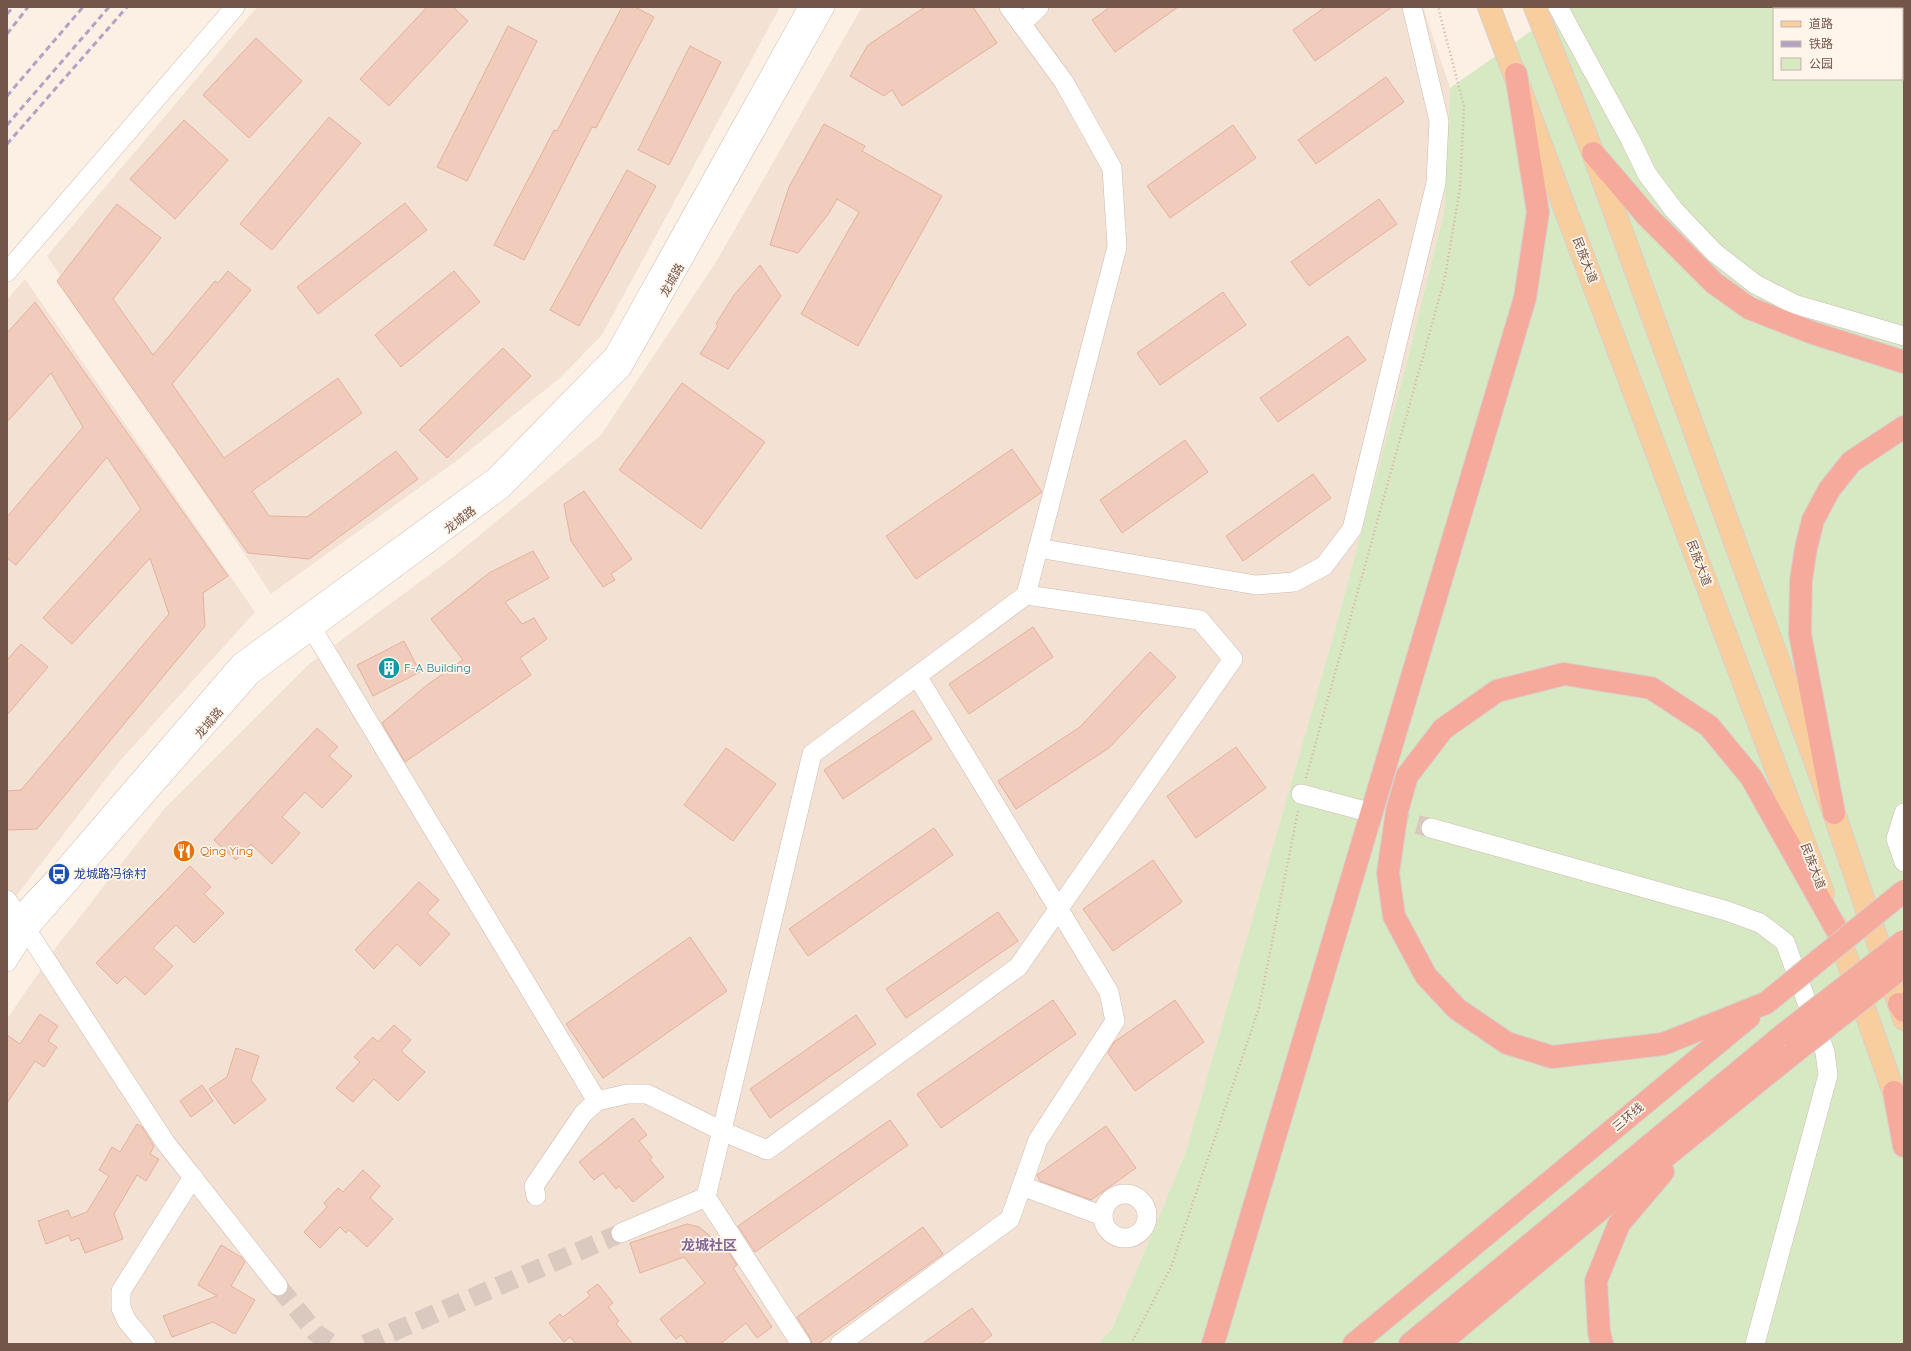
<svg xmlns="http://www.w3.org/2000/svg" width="1911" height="1351" font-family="Quicksand,'Noto Sans SC',sans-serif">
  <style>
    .residential { fill: #f3e1d3 }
    .green { fill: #d7e9c3; fill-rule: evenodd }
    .building { fill: #f1ccbd; stroke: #e3b19d }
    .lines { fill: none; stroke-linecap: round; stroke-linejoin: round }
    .minor-tunnel { stroke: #dac9be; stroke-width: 19; stroke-dasharray: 19 10; stroke-linecap: butt }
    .minor-casing { stroke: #cfb9ae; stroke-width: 20 }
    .major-casing { stroke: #d8cfcc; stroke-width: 24 }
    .highway-casing { stroke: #d8cfcc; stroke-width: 24 }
    .path { stroke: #d6afa0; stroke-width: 2.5; stroke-dasharray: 1 3; stroke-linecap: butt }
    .minor { stroke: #fff; stroke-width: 19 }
    .major { stroke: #f9ce9e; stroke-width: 22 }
    .highway { stroke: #f5aa9c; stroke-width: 22 }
    .rail { stroke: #b2a3c5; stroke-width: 3; stroke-dasharray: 6 4; stroke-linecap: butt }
    .highway-bridge-casing { stroke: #d8cfcc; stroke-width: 24; stroke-linecap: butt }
    .highway-bridge { stroke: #f5aa9c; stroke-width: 22 }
    .labels { text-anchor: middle; stroke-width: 3.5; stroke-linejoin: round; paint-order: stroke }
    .street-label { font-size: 12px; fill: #74554a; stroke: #fff5eb }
    .culture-label { font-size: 12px; fill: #0d838f; stroke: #fff5eb; text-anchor: start }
    .food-label { font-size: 12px; fill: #c56008; stroke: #fff5eb; text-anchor: start }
    .transit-label { font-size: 12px; fill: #164399; stroke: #fff5eb; text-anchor: start }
    .quarter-label { font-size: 14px; font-weight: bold; fill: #826698; stroke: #fff5eb }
  </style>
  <rect width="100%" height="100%" fill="#fcf0e5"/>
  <g class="residential">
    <path d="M257 7H780L602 335 560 378 455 462 271 594 47 256Z"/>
    <path d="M862 7H1423L1450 88 1444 212 1405 369 1336 626 1185 1154 1112 1329 1098 1344H7V1019L57 946 165 808 309 664 452 558 601 435 716 262Z"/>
    <path d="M25 279 255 612 118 763 7 908V300Z"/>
  </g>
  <path class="green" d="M1565 7H1904V1344H1098L1112 1329 1185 1154 1336 626 1405 369 1444 212 1450 88ZM1774 9H1902V79H1774Z"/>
  <g class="building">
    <path d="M427 7H453L468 21 389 106 360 79Z"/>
    <path d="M622 7H635L654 17 596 128 592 127 524 260 494 245 554 130 557 131Z"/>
    <path d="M925 7H973L997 43 902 106 892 90 884 96 850 76 868 45Z"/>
    <path d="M1110 7H1178L1115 52 1092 20Z"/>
    <path d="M1325 7H1392L1315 61 1293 30Z"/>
    <path d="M508 26 537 41 467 181 437 167Z"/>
    <path d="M256 38 302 81 249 138 203 95Z"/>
    <path d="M690 46 721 62 669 165 638 150Z"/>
    <path d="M1386 77 1404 102 1316 164 1298 140Z"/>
    <path d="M329 117 361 143 272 250 240 224Z"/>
    <path d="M184 120 228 160 175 219 130 179Z"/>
    <path d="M824 124 865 146 862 151 942 196 858 346 801 314 859 212 837 199 829 213 798 253 770 245 789 187Z"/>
    <path d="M1233 125 1256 158 1170 218 1147 186Z"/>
    <path d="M627 170 656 186 579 326 550 310Z"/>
    <path d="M1379 199 1397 224 1309 286 1291 262Z"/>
    <path d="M405 203 427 230 318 314 297 287Z"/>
    <path d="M117 204 161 238 113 299 153 355 215 281 218 283 228 271 251 290 172 384 224 458 338 378 362 413 252 491 269 516 307 517 396 451 418 479 309 559 248 553 57 281Z"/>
    <path d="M760 265 781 296 728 369 700 354 718 326 716 324 734 295Z"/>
    <path d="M454 271 480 302 401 367 375 335Z"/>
    <path d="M1223 292 1246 325 1160 385 1137 353Z"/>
    <path d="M35 302 228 576 203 593 205 626 37 829 7 830V791L21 790 169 614 150 558 72 644 43 618 141 509 107 457 16 565 7 558V517L83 427 51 373 7 422V333Z"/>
    <path d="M1348 336 1366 360 1278 422 1260 398Z"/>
    <path d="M503 348 531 376 447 458 419 430Z"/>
    <path d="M682 383 765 442 701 529 619 470Z"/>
    <path d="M1185 440 1208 472 1122 533 1100 500Z"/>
    <path d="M1012 449 1042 492 916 579 886 536Z"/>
    <path d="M1313 474 1331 498 1243 561 1226 536Z"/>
    <path d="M584 491 632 559 611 574 615 580 603 587 571 541 564 504Z"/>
    <path d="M533 551 549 578 505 602 522 624 534 618 547 639 520 658 531 675 405 762 382 723 427 685 463 660 431 619 489 573Z"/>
    <path d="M1033 627 1053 657 969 714 949 684Z"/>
    <path d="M404 641 420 672 373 696 357 665Z"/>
    <path d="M21 644 48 667 7 715V660Z"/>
    <path d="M1150 652 1176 677 1109 748 1016 809 998 781 1080 727Z"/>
    <path d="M913 710 932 739 843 799 824 770Z"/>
    <path d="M317 728 338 747 329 756 352 776 322 808 305 792 282 817 300 833 272 864 251 844 236 860 214 840Z"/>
    <path d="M1236 747 1266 788 1196 838 1167 796Z"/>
    <path d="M726 748 776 784 733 841 684 805Z"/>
    <path d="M934 828 953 855 808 956 789 929Z"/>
    <path d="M1153 860 1182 902 1113 951 1083 909Z"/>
    <path d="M190 866 211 887 204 894 224 913 194 943 176 925 153 948 173 966 145 995 125 976 117 984 96 963Z"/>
    <path d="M419 882 439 900 427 913 450 934 420 966 397 944 374 969 355 950Z"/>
    <path d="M998 912 1018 941 906 1018 886 989Z"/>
    <path d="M690 937 727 991 603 1078 566 1024Z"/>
    <path d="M1053 1000 1076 1034 941 1128 917 1094Z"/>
    <path d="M1175 1000 1204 1042 1135 1091 1108 1053 1114 1042Z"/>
    <path d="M40 1014 58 1026 48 1041 57 1047 44 1067 35 1061 7 1103V1035L20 1044Z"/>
    <path d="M856 1015 876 1044 770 1118 750 1089Z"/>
    <path d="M394 1025 411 1040 401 1051 425 1072 398 1101 374 1079 353 1102 336 1088 360 1062 354 1057 373 1037 378 1042Z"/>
    <path d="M236 1048 259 1056 251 1080 266 1100 234 1124 209 1089 227 1077Z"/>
    <path d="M202 1085 213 1101 191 1117 180 1101Z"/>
    <path d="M633 1118 647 1135 639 1141 652 1157 650 1160 664 1177 633 1202 619 1186 616 1189 603 1173 594 1180 579 1162Z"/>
    <path d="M890 1120 908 1145 755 1252 738 1226Z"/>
    <path d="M137 1124 142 1127 154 1146 150 1154 159 1159 146 1181 137 1175 114 1214 123 1239 85 1253 79 1238 71 1241 69 1235 46 1244 38 1221 68 1210 71 1218 87 1212 109 1176 99 1170 112 1147 120 1152Z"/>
    <path d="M1106 1126 1136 1168 1091 1200 1040 1181 1037 1175Z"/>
    <path d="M363 1170 380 1186 370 1198 393 1219 367 1247 349 1230 346 1233 340 1227 320 1248 304 1232 327 1207 324 1203 338 1188 343 1192Z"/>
    <path d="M687 1224 699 1227 716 1241 720 1239 737 1265 733 1268 772 1327 757 1338 746 1323 720 1344H688L681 1335 676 1339 660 1319 705 1283 684 1257 640 1273 630 1243Z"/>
    <path d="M923 1227 943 1254 818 1344H812L810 1338 797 1317Z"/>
    <path d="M221 1245 241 1257 245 1262 231 1286 255 1300 235 1334 213 1322 172 1337 163 1316 217 1296 198 1285Z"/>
    <path d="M598 1284 613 1303 608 1307 619 1321 616 1324 633 1344H576L570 1337 564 1342 549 1323 560 1314 563 1317 590 1296 587 1292Z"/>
    <path d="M972 1308 992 1335 980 1344H922Z"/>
  </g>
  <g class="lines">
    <g class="minor-tunnel">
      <path d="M1361 810 1431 828"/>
      <path d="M278 1286 316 1333 332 1344"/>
      <path d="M365 1344 621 1233"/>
    </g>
    <g class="minor-casing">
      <g id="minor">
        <path d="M1558 7 1631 141 1647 174 1674 210 1715 253 1755 284 1794 304 1904 336"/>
        <path d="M1021 24 1039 7"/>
        <path d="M7 272 235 7"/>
        <path d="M1038 548 1256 585 1294 582 1324 566 1352 529 1436 183 1439 121 1412 7"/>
        <path d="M313 630 597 1101"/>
        <path d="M1301 794 1361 810"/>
        <path d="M1904 813 1896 839 1904 862"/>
        <path d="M1431 828 1727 911 1760 923 1785 942 1825 1052 1828 1075 1755 1344"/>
        <path d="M7 900 165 1142 278 1286"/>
        <path d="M7 934 18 917 59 874 240 663 495 477 614 355 808 7"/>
        <path d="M7 962 27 931 251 675 502 489 622 368 825 7"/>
        <path d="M1022 1186 1103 1216"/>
        <circle cx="1125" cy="1216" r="22"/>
        <path d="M536 1196 534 1186 583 1114 597 1101 627 1094H647L722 1131 767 1150 1018 967 1233 659 1200 620 1026 595"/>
        <path d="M706 1197 801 1344"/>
        <path d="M621 1233 706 1197 812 754 1026 595 1117 247 1112 168 1064 82 1009 7"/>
        <path d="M146 1344 127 1321 121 1308V1291L193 1177"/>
        <path d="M840 1344 1010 1219 1038 1140 1115 1021 1109 992 917 676"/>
      </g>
    </g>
    <g class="major-casing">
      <g id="major">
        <path d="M1489 7 1823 893"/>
        <path d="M1535 7 1593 153 1834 813 1904 1019"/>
        <path d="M1835 925 1900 1110"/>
      </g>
    </g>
    <g class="highway-casing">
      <g id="highway">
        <path d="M1593 153 1647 216 1714 283 1749 308 1813 333 1904 362"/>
        <path d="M1834 813 1800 634 1801 580 1806 548 1813 520 1829 490 1851 462 1904 427"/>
        <path d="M1766 1003 1663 1044 1552 1057 1507 1043 1457 1009 1426 976 1394 916 1388 873 1397 811 1407 776 1443 729 1497 691 1564 674 1651 688 1709 726 1751 777 1838 932"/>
        <path d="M1899 1004 1904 1011"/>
        <path d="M1894 1092 1904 1146"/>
        <path d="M1213 1344 1525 298 1538 212 1516 74"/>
        <path d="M1354 1344 1749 1017"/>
        <path d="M1410 1344 1784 1034"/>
        <path d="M1439 1344 1613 1199 1791 1055"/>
        <path d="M1602 1344 1599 1332 1596 1281 1619 1224 1663 1172"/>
      </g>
    </g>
    <g class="path">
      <path d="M1306 778 1445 277 1460 188 1464 106 1438 7"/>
      <path d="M1131 1344 1171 1267 1259 1008 1298 811"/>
    </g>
    <use href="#minor" class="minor"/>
    <use href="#major" class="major"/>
    <use href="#highway" class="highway"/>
    <g class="rail">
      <path d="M7 14 13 7"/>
      <path d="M7 34 28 7"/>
      <path d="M7 96 83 7"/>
      <path d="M7 125 109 7"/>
      <path d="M7 144 127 7"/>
    </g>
    <g class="highway-bridge-casing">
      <g id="highway-bridge">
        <path d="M1766 1003 1904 891"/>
        <path d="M1784 1034 1904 941"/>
        <path d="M1791 1055 1904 966"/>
      </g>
    </g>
    <use href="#highway-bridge" class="highway-bridge"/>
  </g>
  <defs>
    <g id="building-disc" transform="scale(1.15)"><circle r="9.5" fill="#0f9aa8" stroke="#fff5eb"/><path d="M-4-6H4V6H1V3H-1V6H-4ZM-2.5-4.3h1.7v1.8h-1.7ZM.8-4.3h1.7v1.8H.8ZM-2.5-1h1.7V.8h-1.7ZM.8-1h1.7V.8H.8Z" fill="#fff"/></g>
    <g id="restaurant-disc" transform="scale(1.15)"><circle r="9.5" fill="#e8710a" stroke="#fff5eb"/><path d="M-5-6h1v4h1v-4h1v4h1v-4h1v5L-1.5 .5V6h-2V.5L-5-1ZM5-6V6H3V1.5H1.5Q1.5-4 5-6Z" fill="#fff"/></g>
    <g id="bus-disc" transform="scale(1.15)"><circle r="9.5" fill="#1a4fb4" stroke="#fff5eb"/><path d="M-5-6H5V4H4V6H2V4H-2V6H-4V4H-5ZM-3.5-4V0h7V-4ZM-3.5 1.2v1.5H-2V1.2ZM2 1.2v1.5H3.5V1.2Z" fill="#fff"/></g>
  </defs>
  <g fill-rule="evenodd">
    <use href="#building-disc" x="389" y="668"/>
    <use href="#restaurant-disc" x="184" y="851"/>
    <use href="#bus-disc" x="59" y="874"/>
  </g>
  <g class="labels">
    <g class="street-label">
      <text transform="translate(1585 260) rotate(69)" y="4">民族大道</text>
      <text transform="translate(672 280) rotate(-61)" y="4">龙城路</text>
      <text transform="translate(460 520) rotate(-37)" y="4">龙城路</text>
      <text transform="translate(1699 563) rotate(69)" y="4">民族大道</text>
      <text transform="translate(209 723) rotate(-49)" y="4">龙城路</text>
      <text transform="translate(1813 866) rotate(69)" y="4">民族大道</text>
      <text transform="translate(1628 1117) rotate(-40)" y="4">三环线</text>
    </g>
    <g class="culture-label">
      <text x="404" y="672">F-A Building</text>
    </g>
    <g class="food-label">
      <text x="200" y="855">Qing Ying</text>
    </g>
    <g class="transit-label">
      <text x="74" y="878">龙城路冯徐村</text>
    </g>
    <g class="quarter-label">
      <text x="709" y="1250">龙城社区</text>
    </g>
  </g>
  <rect width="1911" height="1351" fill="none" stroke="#74554a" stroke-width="16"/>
  <rect x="1773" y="8" width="130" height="72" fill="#fff5eb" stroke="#c7b5ab"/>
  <rect x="1781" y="21" width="20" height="6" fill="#f9ce9e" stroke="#c7b5ab"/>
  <text x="1809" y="28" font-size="12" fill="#74554a">道路</text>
  <rect x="1781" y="41" width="20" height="6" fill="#b2a3c5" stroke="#c7b5ab"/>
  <text x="1809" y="48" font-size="12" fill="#74554a">铁路</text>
  <rect x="1781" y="58" width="20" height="12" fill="#d7e9c3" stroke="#c7b5ab"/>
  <text x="1809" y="68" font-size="12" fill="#74554a">公园</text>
</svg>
